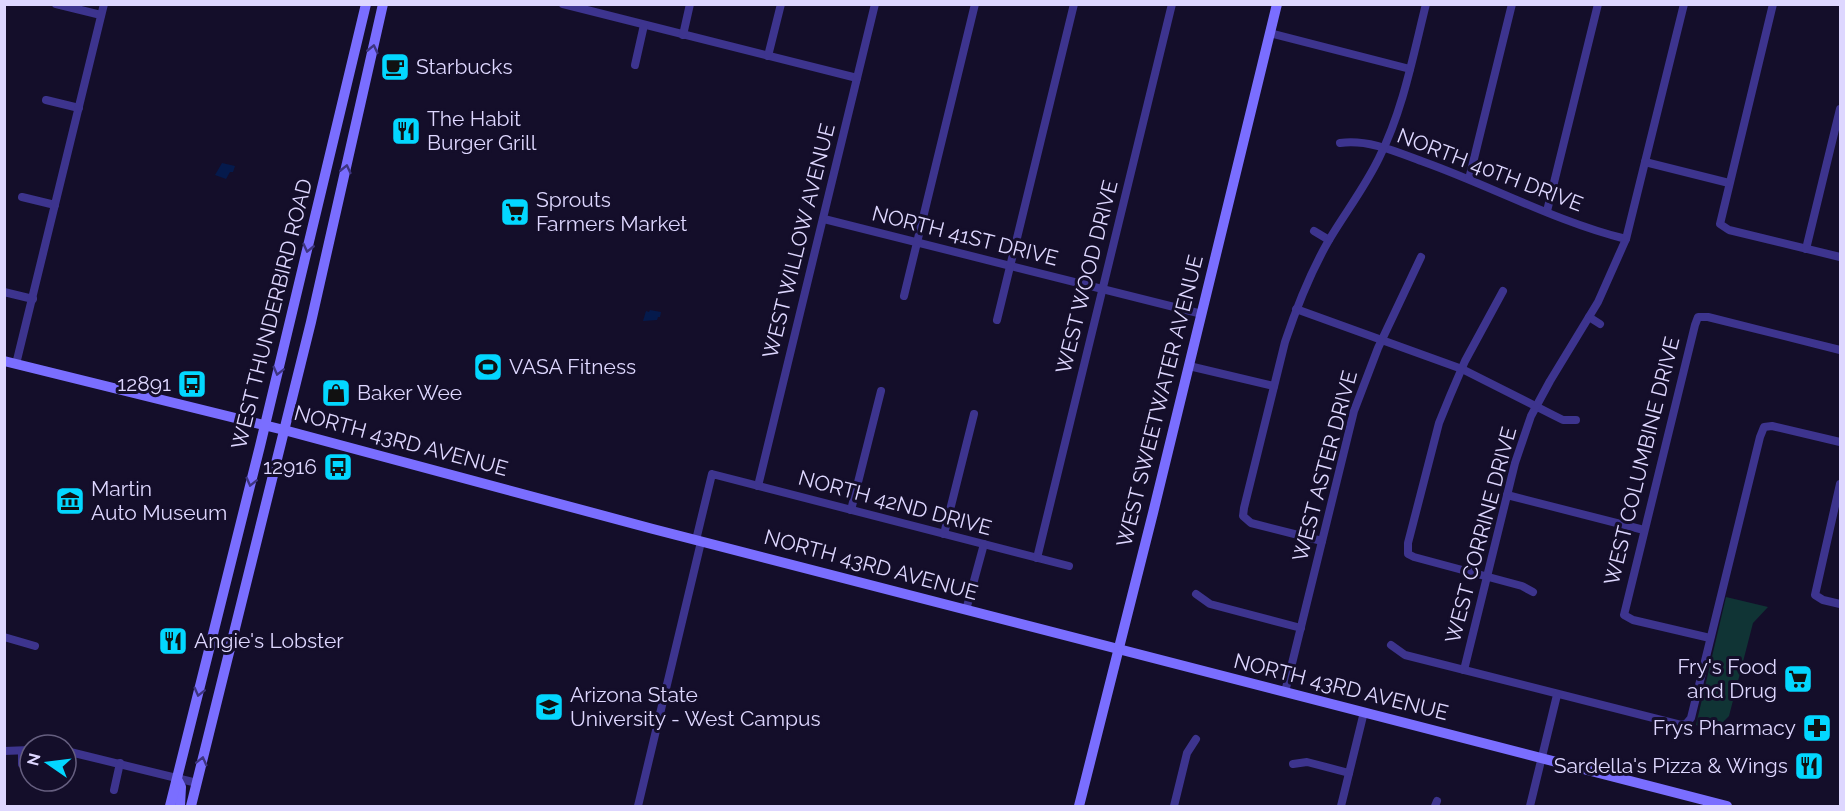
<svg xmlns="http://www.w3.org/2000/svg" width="1845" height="811" font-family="Raleway,sans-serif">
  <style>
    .green { fill: #103435 }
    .water { fill: #051a4c }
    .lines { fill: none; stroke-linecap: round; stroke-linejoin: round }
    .street { stroke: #3d348e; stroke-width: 8 }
    .secondary { stroke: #7a6eff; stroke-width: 10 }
    .oneway { stroke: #3d347f }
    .labels { text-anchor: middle; stroke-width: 6; stroke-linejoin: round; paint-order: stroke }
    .poi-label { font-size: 21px; fill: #ded7ff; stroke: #140e2a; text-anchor: start }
    .street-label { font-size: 21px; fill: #ded7ff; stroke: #140e2a }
  </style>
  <rect width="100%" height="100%" fill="#140e2a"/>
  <path class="green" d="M1726 597 1768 607 1753 623 1729 716 1722 723 1719 734 1696 725Z"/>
  <g class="water">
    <path d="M222 163 235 166 233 172H230L226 179 215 175Z"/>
    <path d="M650 310 661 312 660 317H658L657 320 643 321 646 311 649 312Z"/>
  </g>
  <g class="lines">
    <g class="street">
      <path d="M56 4 101 15"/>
      <path d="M563 4 857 78"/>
      <path d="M1773 4 1720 224 1729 230 1840 257"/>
      <path d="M1270 33 1410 69"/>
      <path d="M683 35 690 4"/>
      <path d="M768 56 781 4"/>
      <path d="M635 65 644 25"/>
      <path d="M46 100 79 108"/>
      <path d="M1340 143C1369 139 1397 152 1424 162 1491 186 1557 222 1626 239"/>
      <path d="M1645 162 1729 183"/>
      <path d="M1469 179 1512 4"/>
      <path d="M22 197 55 205"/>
      <path d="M1547 211 1598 4"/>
      <path d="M824 219 1202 314"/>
      <path d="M1314 231 1329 240"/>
      <path d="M1806 249 1840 109"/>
      <path d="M1503 291 1465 361 1450 396 1439 423 1408 543V554L1414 557 1522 586 1533 592"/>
      <path d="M4 292 33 299"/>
      <path d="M904 296 975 4"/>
      <path d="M1296 309 1462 369 1553 415 1563 420H1576"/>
      <path d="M1589 317 1600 324"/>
      <path d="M997 320 1074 4"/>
      <path d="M16 364 104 4"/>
      <path d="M1189 366 1274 386"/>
      <path d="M1840 484 1815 595 1823 600 1840 604"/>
      <path d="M758 486 875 4"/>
      <path d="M1507 495 1644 530"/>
      <path d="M851 510 881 391"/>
      <path d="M944 534 974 414"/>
      <path d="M696 540 712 474 1069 566"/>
      <path d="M1322 541 1251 523 1243 516 1244 508 1285 342C1297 306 1310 273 1329 240 1345 213 1365 187 1379 158 1403 110 1413 56 1426 4"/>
      <path d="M1037 558 1172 4"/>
      <path d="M1196 594 1210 604 1301 628"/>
      <path d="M966 610 984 544"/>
      <path d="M4 637 35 646"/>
      <path d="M1710 638 1633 620 1624 615 1695 325 1698 317H1708L1840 350"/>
      <path d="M1391 645 1405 655 1681 725 1686 724 1691 718 1760 437 1764 427 1772 426 1840 442"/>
      <path d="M1464 670 1515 463 1531 416 1550 381 1598 302 1626 239 1684 4"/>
      <path d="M1285 692 1354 411 1378 348 1421 257"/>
      <path d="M4 751 30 750"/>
      <path d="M22 751V764"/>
      <path d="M66 751 197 783"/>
      <path d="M1293 764 1307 762 1349 773"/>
      <path d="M114 790 120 763"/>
      <path d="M638 806 701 542"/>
      <path d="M1174 806 1187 753 1196 739"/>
      <path d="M1341 806 1364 712"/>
      <path d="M1435 806 1437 801"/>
      <path d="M1530 806 1557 695"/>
    </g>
    <g class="secondary">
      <path d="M4 361 284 430 653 529 1727 806"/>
      <path d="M178 781 181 787 180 806"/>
      <path d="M170 806 260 446 366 4"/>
      <path d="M191 806 311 322 383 4"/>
      <path d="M1079 806 1153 513 1277 4"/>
    </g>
  </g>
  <defs><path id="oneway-chevron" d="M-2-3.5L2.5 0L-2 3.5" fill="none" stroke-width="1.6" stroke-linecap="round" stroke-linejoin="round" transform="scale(1.5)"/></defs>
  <g class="oneway">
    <use href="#oneway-chevron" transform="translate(373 49) rotate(-77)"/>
    <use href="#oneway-chevron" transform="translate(346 169) rotate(-77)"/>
    <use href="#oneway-chevron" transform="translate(308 248) rotate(103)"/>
    <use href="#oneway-chevron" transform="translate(278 371) rotate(104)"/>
    <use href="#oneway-chevron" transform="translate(251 482) rotate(104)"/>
    <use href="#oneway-chevron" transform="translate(199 692) rotate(104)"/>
    <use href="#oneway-chevron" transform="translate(202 761) rotate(-76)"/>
  </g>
  <defs>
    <g id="cafe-square" transform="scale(1.5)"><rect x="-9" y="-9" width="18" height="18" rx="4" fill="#03d7ff" stroke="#140e2a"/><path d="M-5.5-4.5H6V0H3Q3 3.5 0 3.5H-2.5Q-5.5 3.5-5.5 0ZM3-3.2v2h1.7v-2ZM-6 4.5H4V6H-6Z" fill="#111"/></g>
    <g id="restaurant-square" transform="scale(1.5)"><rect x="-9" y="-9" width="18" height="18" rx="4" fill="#03d7ff" stroke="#140e2a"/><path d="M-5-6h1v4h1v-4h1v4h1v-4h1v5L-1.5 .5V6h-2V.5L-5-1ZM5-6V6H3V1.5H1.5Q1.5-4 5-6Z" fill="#111"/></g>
    <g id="supermarket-square" transform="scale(1.5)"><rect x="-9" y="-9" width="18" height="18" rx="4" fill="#03d7ff" stroke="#140e2a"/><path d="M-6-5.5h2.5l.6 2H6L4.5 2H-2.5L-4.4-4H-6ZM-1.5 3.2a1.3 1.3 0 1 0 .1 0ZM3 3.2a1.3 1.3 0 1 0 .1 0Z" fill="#111"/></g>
    <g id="stadium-square" transform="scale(1.5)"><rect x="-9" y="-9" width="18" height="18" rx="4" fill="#03d7ff" stroke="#140e2a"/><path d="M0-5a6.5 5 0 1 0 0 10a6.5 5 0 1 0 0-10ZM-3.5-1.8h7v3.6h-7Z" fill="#111"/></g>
    <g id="bus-square" transform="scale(1.5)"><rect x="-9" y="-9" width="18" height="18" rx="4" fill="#03d7ff" stroke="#140e2a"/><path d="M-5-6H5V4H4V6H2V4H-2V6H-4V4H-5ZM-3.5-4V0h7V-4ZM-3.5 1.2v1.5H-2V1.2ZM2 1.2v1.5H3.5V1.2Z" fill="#111"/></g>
    <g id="shop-square" transform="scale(1.5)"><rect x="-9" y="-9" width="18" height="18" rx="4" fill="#03d7ff" stroke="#140e2a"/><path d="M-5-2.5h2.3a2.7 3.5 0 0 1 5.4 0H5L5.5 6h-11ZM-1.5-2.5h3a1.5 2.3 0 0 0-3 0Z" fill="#111"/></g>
    <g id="museum-square" transform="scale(1.5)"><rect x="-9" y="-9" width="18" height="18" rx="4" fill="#03d7ff" stroke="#140e2a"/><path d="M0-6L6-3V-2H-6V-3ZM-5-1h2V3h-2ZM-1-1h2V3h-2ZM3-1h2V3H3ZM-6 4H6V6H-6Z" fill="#111"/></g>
    <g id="university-square" transform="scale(1.5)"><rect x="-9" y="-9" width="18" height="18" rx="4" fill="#03d7ff" stroke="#140e2a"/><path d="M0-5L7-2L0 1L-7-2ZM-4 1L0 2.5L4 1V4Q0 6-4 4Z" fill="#111"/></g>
    <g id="pharmacy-square" transform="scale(1.5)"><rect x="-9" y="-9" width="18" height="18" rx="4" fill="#03d7ff" stroke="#140e2a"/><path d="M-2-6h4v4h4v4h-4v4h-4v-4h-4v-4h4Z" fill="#111"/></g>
  </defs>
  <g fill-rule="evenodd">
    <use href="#cafe-square" x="395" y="67"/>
    <use href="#restaurant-square" x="406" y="131"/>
    <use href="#supermarket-square" x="515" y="212"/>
    <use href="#stadium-square" x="488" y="367"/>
    <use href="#bus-square" x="192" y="384"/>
    <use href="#shop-square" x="336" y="393"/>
    <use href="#bus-square" x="338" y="467"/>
    <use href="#museum-square" x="70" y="501"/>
    <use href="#restaurant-square" x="173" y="641"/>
    <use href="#supermarket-square" x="1798" y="679"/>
    <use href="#university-square" x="549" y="707"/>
    <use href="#pharmacy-square" x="1817" y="728"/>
    <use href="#restaurant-square" x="1809" y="766"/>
  </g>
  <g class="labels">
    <g class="poi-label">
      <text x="416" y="74">Starbucks</text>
      <text x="427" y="126">The Habit<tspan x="427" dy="24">Burger Grill</tspan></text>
      <text x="536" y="207">Sprouts<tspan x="536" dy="24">Farmers Market</tspan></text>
      <text x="509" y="374">VASA Fitness</text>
      <text x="171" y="391" text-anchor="end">12891</text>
      <text x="357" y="400">Baker Wee</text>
      <text x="317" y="474" text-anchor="end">12916</text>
      <text x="91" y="496">Martin<tspan x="91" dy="24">Auto Museum</tspan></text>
      <text x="194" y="648">Angie's Lobster</text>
      <text x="1777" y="674" text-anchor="end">Fry's Food<tspan x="1777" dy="24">and Drug</tspan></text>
      <text x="570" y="702">Arizona State<tspan x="570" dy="24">University - West Campus</tspan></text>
      <text x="1796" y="735" text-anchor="end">Frys Pharmacy</text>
      <text x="1788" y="773" text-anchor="end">Sardella's Pizza &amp; Wings</text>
    </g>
    <g class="street-label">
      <text transform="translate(1490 170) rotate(21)" y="7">NORTH 40TH DRIVE</text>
      <text transform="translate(965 236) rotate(14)" y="7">NORTH 41ST DRIVE</text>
      <text transform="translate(799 241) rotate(-76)" y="7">WEST WILLOW AVENUE</text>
      <text transform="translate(1087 277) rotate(-76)" y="7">WEST WOOD DRIVE</text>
      <text transform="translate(272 314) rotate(-76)" y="7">WEST THUNDERBIRD ROAD</text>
      <text transform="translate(1160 401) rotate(-76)" y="7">WEST SWEETWATER AVENUE</text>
      <text transform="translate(401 441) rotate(15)" y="7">NORTH 43RD AVENUE</text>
      <text transform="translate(1642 461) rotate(-76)" y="7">WEST COLUMBINE DRIVE</text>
      <text transform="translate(1325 466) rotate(-75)" y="7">WEST ASTER DRIVE</text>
      <text transform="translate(895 503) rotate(15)" y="7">NORTH 42ND DRIVE</text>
      <text transform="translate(1481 535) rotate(-75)" y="7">WEST CORRINE DRIVE</text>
      <text transform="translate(871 565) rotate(15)" y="7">NORTH 43RD AVENUE</text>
      <text transform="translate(1341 687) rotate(14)" y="7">NORTH 43RD AVENUE</text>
    </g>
  </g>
  <rect width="1845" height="811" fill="none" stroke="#ded7ff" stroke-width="12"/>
  <g transform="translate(48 763) rotate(284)"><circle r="28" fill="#140e2a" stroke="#655e7f" stroke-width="1.5"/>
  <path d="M0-4.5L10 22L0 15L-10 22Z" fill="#03d7ff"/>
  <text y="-9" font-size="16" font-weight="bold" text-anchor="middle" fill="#ded7ff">N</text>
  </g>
</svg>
